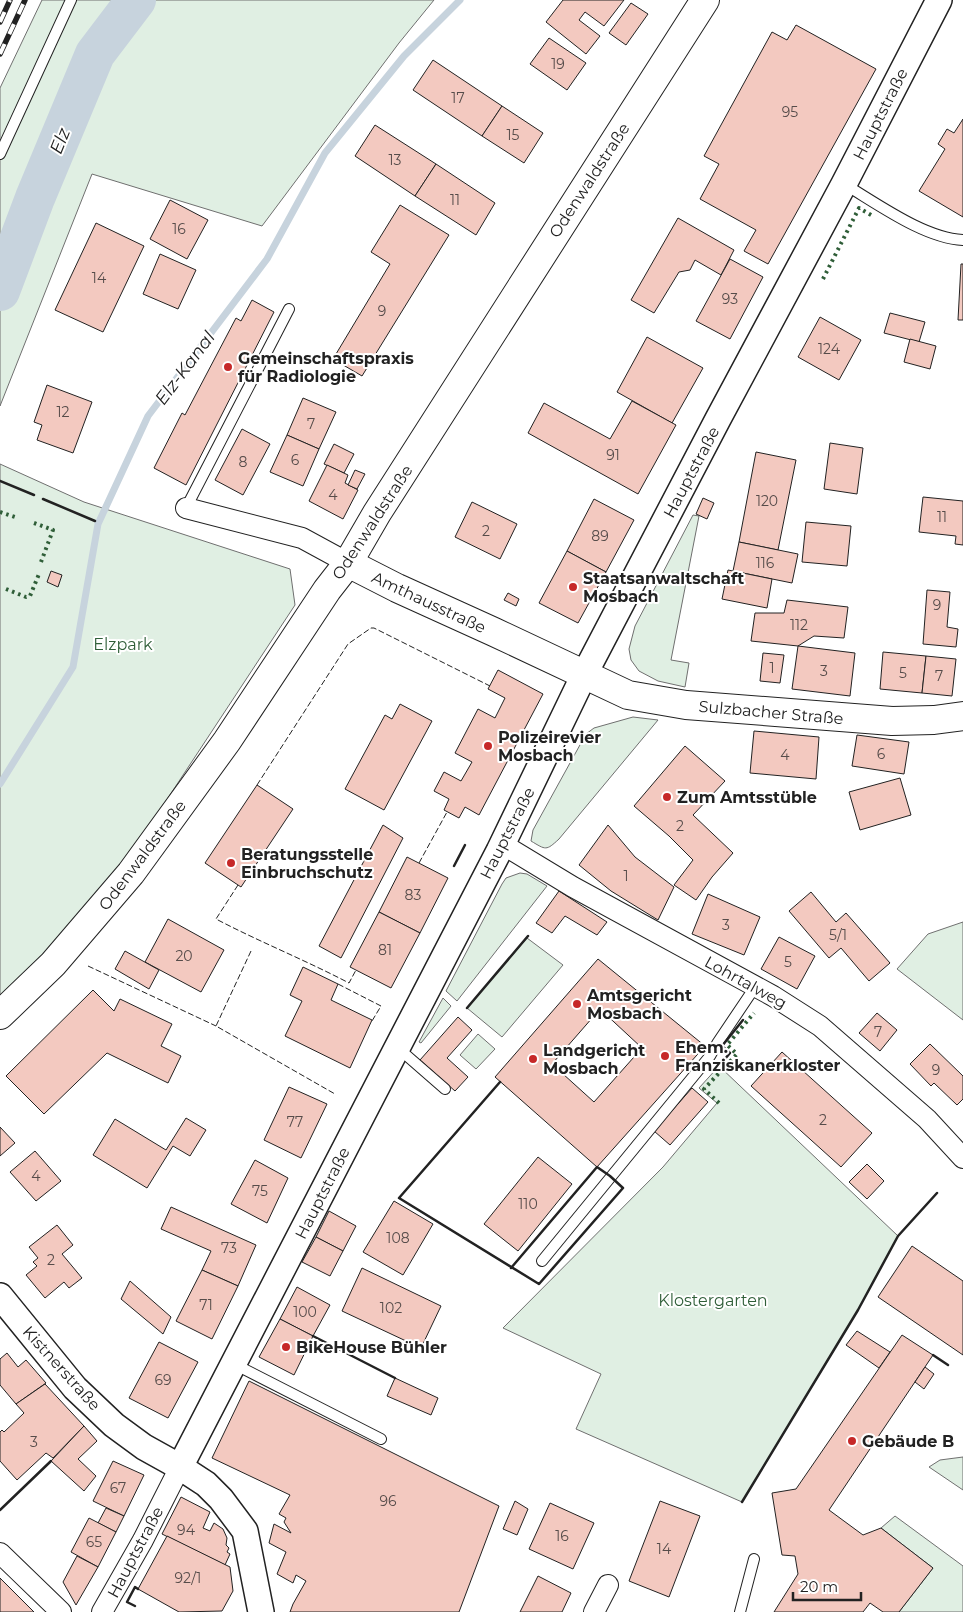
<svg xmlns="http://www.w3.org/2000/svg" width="963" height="1612" font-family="Montserrat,sans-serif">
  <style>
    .green { fill: #e0efe3; stroke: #6f6f6f }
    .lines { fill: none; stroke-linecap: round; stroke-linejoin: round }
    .stream { stroke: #c7d3dd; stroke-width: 7 }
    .river { stroke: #c7d3dd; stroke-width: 40 }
    .building { fill: #f3c9c0; stroke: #222; fill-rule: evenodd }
    .service-casing { stroke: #222; stroke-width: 12 }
    .minor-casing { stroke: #222; stroke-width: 22 }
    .tertiary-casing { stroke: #222; stroke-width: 28 }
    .secondary-casing { stroke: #222; stroke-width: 30 }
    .primary-casing { stroke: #222; stroke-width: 30 }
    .service { stroke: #fff; stroke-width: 10 }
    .minor { stroke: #fff; stroke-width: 20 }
    .tertiary { stroke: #fff; stroke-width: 25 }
    .secondary { stroke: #fff; stroke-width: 28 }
    .primary { stroke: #fff; stroke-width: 28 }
    .rail-casing { stroke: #222; stroke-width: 5.5 }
    .rail { stroke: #fff; stroke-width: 4; stroke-dasharray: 11; stroke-linecap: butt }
    .hedge { stroke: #2f5e38; stroke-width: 4; stroke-dasharray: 2.5 4; stroke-linecap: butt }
    .fence { stroke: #222; stroke-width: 1; stroke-dasharray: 6 2.5; stroke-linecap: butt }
    .wall { stroke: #222; stroke-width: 2.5 }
    .poi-dot { fill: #c62828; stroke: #fff; stroke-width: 2 }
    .labels { text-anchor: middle; stroke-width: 4; stroke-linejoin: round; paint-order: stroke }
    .number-label { font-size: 14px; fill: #564c4a }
    .street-label { font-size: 16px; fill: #222; stroke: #fff }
    .poi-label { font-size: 16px; font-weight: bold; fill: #222; stroke: #fff; text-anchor: start }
    .park-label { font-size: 16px; fill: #2f5e38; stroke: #fff }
    .water-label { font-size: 18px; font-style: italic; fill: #222; stroke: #fff }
  </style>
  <rect width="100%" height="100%" fill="#fff"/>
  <g class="green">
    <path d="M42 0H434L399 43 262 226 92 174 0 406V88Z"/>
    <path d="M0 464 84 502 290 569 295 605 110 886 0 1000Z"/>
    <path d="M693 515 699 516 671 660 689 663 685 687 658 681 639 671 631 660 629 649 635 626Z"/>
    <path d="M633 717 658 720 559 839C546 851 546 850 531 841L533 830 586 734 594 728Z"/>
    <path d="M520 873 527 874 547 886 457 1001 446 991 502 884 506 878Z"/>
    <path d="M963 922V1020L897 969 928 934Z"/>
    <path d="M527 938 563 965 502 1037 467 1008Z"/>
    <path d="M443 998 451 1006 421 1043 419 1042Z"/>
    <path d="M478 1034 495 1049 476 1069 460 1055Z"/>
    <path d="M719 1066 898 1236 858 1310 742 1502 576 1429 601 1374 503 1328 663 1167 717 1103 699 1088Z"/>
    <path d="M963 1457V1490L929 1467 940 1460Z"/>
    <path d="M895 1516 963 1566V1612H899L933 1568 881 1528Z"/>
  </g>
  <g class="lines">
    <path class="stream" d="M0 784 73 667 98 524 148 416 267 259 325 153 404 56 460 0"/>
    <path class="river" d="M0 291 35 198 95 54 136 0"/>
  </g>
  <g class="building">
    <path d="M563 0H624L604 26 585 12 579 20 600 36 586 54 546 22Z"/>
    <path d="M631 3 648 14 626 45 609 33Z"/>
    <path d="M796 25 876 69 768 264 744 251 756 230 700 199 719 164 704 156 772 32 787 40Z"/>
    <path d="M549 38 586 63 567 90 530 64Z"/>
    <path d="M433 60 502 106 482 136 413 90Z"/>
    <path d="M502 106 543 133 524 163 482 136Z"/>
    <path d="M963 119V217L919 191 945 149 938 144 947 129 954 133Z"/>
    <path d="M375 125 436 164 415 196 355 156Z"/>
    <path d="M436 164 495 203 476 235 415 196Z"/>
    <path d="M170 200 208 220 187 259 150 239Z"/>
    <path d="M400 205 449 235 362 376 333 359 390 264 371 252Z"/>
    <path d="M678 218 734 250 721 275 695 260 690 270 679 272 654 313 631 300Z"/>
    <path d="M96 223 144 246 103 332 55 310Z"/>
    <path d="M160 254 196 270 178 309 143 294Z"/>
    <path d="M730 259 763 277 730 339 696 321Z"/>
    <path d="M961 264H963V320H958Z"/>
    <path d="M252 300 274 312 186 485 154 468 182 413 185 415 236 318 241 321Z"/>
    <path d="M890 313 925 322 919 342 884 333Z"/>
    <path d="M820 317 861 340 839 380 798 357Z"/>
    <path d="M647 337 703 368 672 423 617 392Z"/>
    <path d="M910 339 936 346 930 369 904 362Z"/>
    <path d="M47 385 92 402 73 453 37 440 42 425 34 422Z"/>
    <path d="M303 398 336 412 319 449 287 435Z"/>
    <path d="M632 401 676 425 638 494 528 433 544 403 610 439Z"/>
    <path d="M242 429 270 444 243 495 215 480Z"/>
    <path d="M287 435 319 449 303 486 270 472Z"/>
    <path d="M830 443 863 448 857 494 824 489Z"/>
    <path d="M334 444 354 454 344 473 324 464Z"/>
    <path d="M756 452 796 460 778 550 739 542Z"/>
    <path d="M327 465 348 475 345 483 358 490 343 519 309 501Z"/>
    <path d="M355 470 365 474 357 489 348 485Z"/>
    <path d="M923 497 963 501V545L955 544 956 536 919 532Z"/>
    <path d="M703 498 714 503 707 519 696 514Z"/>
    <path d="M594 499 634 520 606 572 567 551Z"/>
    <path d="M472 502 517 524 500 559 455 537Z"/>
    <path d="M806 522 851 526 847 566 802 562Z"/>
    <path d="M739 542 798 554 792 583 733 571Z"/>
    <path d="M567 551 606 572 578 623 539 603Z"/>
    <path d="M728 570 772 579 767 608 722 599Z"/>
    <path d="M51 571 62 575 58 587 47 582Z"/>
    <path d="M927 590 950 592 947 627 958 629 956 647 923 644Z"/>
    <path d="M508 593 519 599 516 606 504 600Z"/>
    <path d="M787 600 848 607 844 638 814 636 798 646 751 641 755 613H784Z"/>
    <path d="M798 646 855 653 850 696 792 689Z"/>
    <path d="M883 652 926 656 922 693 880 689Z"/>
    <path d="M763 653 784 655 780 683 760 681Z"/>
    <path d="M926 656 956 659 952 696 922 693Z"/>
    <path d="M498 670 543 694 479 815 465 807 459 818 444 810 449 799 434 791 444 772 461 781 472 762 455 753 478 709 495 718 505 698 488 689Z"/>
    <path d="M400 704 432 721 384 810 345 789 385 715 392 719Z"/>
    <path d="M754 731 819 737 816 779 750 773Z"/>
    <path d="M857 735 909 742 904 774 852 766Z"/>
    <path d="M685 746 725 781 693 815 733 853 712 877 696 900 674 885 693 860 669 836 634 806Z"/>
    <path d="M900 778 911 815 860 830 849 792Z"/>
    <path d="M257 785 293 809 241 887 205 863Z"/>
    <path d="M383 825 403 838 341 958 319 946Z"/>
    <path d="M608 825 635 857 674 887 658 920 611 891 579 865Z"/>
    <path d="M407 857 448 878 420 933 379 912Z"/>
    <path d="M559 891 607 922 597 935 565 916 552 933 536 923Z"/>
    <path d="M811 892 836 922 846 913 890 963 869 981 841 948 829 958 789 911Z"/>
    <path d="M708 894 760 917 744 955 692 934Z"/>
    <path d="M379 912 420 933 391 988 350 967Z"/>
    <path d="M168 919 224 950 201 992 145 962Z"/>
    <path d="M779 937 815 956 797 989 761 969Z"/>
    <path d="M125 951 159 970 149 989 115 969Z"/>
    <path d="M598 959 705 1046 597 1167 495 1077ZM600 1009 642 1048 594 1102 552 1064Z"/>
    <path d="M303 967 338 984 331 1000 372 1020 350 1068 285 1036 302 1001 290 995Z"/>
    <path d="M93 990 114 1011 120 999 172 1024 161 1046 181 1056 168 1083 107 1053 44 1114 6 1076Z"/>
    <path d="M877 1013 897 1030 880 1051 859 1033Z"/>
    <path d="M458 1017 472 1030 447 1058 468 1077 455 1091 420 1060Z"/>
    <path d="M930 1044 963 1076V1099L957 1105 934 1083 931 1086 910 1064Z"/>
    <path d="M782 1052 872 1133 841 1167 751 1086Z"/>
    <path d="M289 1087 327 1104 301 1158 264 1140Z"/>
    <path d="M692 1088 708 1102 670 1145 654 1131Z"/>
    <path d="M186 1118 206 1130 190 1156 173 1146 147 1188 93 1155 115 1119 166 1150Z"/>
    <path d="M0 1127 15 1143 0 1156Z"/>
    <path d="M35 1151 61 1181 36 1201 10 1172Z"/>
    <path d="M538 1157 572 1184 518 1251 484 1224Z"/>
    <path d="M255 1160 288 1178 267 1223 231 1204Z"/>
    <path d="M867 1164 884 1181 867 1199 849 1182Z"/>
    <path d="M394 1201 433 1224 403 1275 363 1252Z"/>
    <path d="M171 1207 256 1245 238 1286 202 1270 211 1251 161 1229Z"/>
    <path d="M329 1211 356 1226 343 1251 316 1237Z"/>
    <path d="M57 1225 73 1245 62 1254 82 1278 69 1288 64 1282 45 1298 26 1275 37 1266 33 1262 38 1258 29 1247Z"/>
    <path d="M316 1237 343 1251 330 1276 302 1262Z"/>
    <path d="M912 1246 963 1281V1355L878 1297Z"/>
    <path d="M362 1268 441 1306 421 1348 342 1311Z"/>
    <path d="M202 1270 238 1286 212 1339 176 1321Z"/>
    <path d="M130 1281 171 1317 163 1334 121 1299Z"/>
    <path d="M297 1287 330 1305 313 1336 280 1319Z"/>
    <path d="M280 1319 313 1336 294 1375 259 1357Z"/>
    <path d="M857 1331 890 1352 879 1368 846 1345Z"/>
    <path d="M902 1335 933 1355 829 1510 863 1535 881 1528 933 1568 899 1612H883L870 1603 863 1612H774L798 1574 795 1556 782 1555 772 1493 796 1489Z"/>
    <path d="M159 1342 198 1362 168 1418 129 1398Z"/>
    <path d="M7 1353 18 1367 26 1360 46 1383 16 1404 0 1385V1359Z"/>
    <path d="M925 1367 934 1374 924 1389 915 1382Z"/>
    <path d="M395 1378 438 1398 431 1415 387 1396Z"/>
    <path d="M249 1381 499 1506 459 1612H290L293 1604 306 1581 296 1575 293 1583 277 1574 286 1552 269 1543 274 1524 291 1533 284 1522 286 1518 279 1514 290 1495 212 1458Z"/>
    <path d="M45 1384 84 1426 53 1458 46 1453 17 1480 0 1461V1432L2 1430 4 1432 24 1413 16 1404Z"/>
    <path d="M84 1426 97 1441 78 1459 96 1476 84 1491 51 1461Z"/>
    <path d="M113 1461 144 1475 124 1516 93 1501Z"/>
    <path d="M181 1497 210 1512 203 1528 210 1531 214 1523 223 1529 227 1538 226 1545 229 1548 227 1552 230 1554 225 1565 162 1534Z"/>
    <path d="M515 1501 528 1509 517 1535 503 1529Z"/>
    <path d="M660 1501 700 1516 669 1597 629 1581Z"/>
    <path d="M550 1503 594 1523 573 1569 529 1549Z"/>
    <path d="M106 1508 124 1516 116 1532 98 1523Z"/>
    <path d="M89 1518 116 1532 98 1567 71 1552Z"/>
    <path d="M167 1536 230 1567 233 1591 222 1611 179 1612 138 1589Z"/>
    <path d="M77 1556 98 1567 76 1605 63 1582Z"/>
    <path d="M538 1576 571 1593 562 1612H520Z"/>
    <path d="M0 1578 34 1612H0Z"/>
  </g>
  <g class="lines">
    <g class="service-casing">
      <g id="service">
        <path d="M0 154 71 0"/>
        <path d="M844 184C878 204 924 238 963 240"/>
        <path d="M186 508 289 309"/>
        <path d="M398 1048 445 1089"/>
        <path d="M542 1261 710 1056 718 1042 755 987"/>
        <path d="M234 1364 381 1439"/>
        <path d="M740 1612 754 1559"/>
      </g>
    </g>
    <g class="minor-casing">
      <g id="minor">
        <path d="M186 508 302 538 348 563"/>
        <path d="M502 844 573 887 773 996 820 1026 927 1119 963 1158"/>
        <path d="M0 1553 61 1612"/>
        <path d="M102 1612 143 1540 180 1467"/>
        <path d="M594 1612 608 1585"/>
      </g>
    </g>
    <g class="tertiary-casing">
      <g id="tertiary">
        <path d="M0 1296 75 1388 114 1425 144 1447 180 1467 206 1484 221 1499 245 1531 261 1612"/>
        <path d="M180 1467 499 851 584 675 718 419 844 184 939 0"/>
      </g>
    </g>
    <g class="secondary-casing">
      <path id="secondary" d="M348 563 397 588 494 632 628 695 686 705 892 721 934 720 963 716"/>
    </g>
    <g class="primary-casing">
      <path id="primary" d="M0 1015 53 964 131 873 227 741 327 590 348 563 377 513 705 0"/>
    </g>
    <use href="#service" class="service"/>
    <use href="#minor" class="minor"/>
    <use href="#tertiary" class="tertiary"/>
    <use href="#secondary" class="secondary"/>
    <use href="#primary" class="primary"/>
    <g class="rail-casing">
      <g id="rail">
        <path d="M0 22 10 0"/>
        <path d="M0 54 25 0"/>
      </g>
    </g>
    <use href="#rail" class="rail"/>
    <g class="hedge">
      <path d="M823 279 859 208 873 216"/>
      <path d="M0 512 18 518"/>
      <path d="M34 523 53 530 41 562"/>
      <path d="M6 589 26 597 30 596 39 574"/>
      <path d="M719 1103 704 1089 737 1054 727 1045 754 1013"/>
    </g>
    <g class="fence">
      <path d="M257 785 348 644 371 628H374L490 686"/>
      <path d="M419 863 447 812"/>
      <path d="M238 885 216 919C260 942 305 960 349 983L356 970"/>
      <path d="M251 951 216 1026 335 1094"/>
      <path d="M88 966 216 1026"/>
      <path d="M338 984 381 1006 372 1021"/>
    </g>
    <g class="wall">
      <path d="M0 481 34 495"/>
      <path d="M43 499 95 521"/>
      <path d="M454 866 465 845"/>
      <path d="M467 1008 528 936"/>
      <path d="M719 1066 730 1053 722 1046 743 1020"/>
      <path d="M500 1082 399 1198 539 1284 623 1188 610 1176 597 1167 511 1268"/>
      <path d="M313 1336 395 1378"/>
      <path d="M933 1355 948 1365"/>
      <path d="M742 1502 858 1310 898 1236 937 1193"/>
      <path d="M0 1510 51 1461"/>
      <path d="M135 1606 127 1602 135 1587 138 1589"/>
    </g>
  </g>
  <g class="poi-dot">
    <circle cx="228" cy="367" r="5"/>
    <circle cx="573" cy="587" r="5"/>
    <circle cx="488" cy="746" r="5"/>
    <circle cx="667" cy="797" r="5"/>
    <circle cx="231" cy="863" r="5"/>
    <circle cx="577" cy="1004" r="5"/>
    <circle cx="665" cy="1056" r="5"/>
    <circle cx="533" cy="1059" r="5"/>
    <circle cx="286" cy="1347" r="5"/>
    <circle cx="852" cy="1441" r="5"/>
  </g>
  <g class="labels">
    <g class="number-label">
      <text x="558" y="69">19</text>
      <text x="458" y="103">17</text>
      <text x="790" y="117">95</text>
      <text x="513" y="140">15</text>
      <text x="395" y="165">13</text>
      <text x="455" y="205">11</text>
      <text x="179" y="234">16</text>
      <text x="99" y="283">14</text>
      <text x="730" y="304">93</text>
      <text x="382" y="316">9</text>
      <text x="829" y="354">124</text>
      <text x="63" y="417">12</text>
      <text x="311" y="429">7</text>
      <text x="613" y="460">91</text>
      <text x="295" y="465">6</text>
      <text x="243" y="467">8</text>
      <text x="333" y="500">4</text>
      <text x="767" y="506">120</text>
      <text x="942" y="522">11</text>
      <text x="486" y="536">2</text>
      <text x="600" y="541">89</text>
      <text x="765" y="568">116</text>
      <text x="937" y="610">9</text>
      <text x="799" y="630">112</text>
      <text x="772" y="673">1</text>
      <text x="824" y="676">3</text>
      <text x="903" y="678">5</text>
      <text x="939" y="681">7</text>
      <text x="881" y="759">6</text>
      <text x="785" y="760">4</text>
      <text x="680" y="831">2</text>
      <text x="626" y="881">1</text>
      <text x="413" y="900">83</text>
      <text x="726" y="930">3</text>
      <text x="838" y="940">5/1</text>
      <text x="385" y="955">81</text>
      <text x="184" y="961">20</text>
      <text x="788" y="967">5</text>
      <text x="878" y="1037">7</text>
      <text x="936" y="1075">9</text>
      <text x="823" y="1125">2</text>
      <text x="295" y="1127">77</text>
      <text x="36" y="1181">4</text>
      <text x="260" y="1196">75</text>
      <text x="528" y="1209">110</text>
      <text x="398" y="1243">108</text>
      <text x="229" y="1253">73</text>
      <text x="51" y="1265">2</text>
      <text x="206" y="1310">71</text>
      <text x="391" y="1313">102</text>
      <text x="305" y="1317">100</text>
      <text x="163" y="1385">69</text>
      <text x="34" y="1447">3</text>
      <text x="118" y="1493">67</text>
      <text x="388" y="1506">96</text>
      <text x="186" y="1535">94</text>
      <text x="562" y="1541">16</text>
      <text x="94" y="1547">65</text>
      <text x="664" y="1554">14</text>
      <text x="188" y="1583">92/1</text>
    </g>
    <g class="street-label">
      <text transform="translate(880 114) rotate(-63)" y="6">Hauptstraße</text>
      <text transform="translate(589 180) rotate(-57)" y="6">Odenwaldstraße</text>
      <text transform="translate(691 472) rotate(-62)" y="6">Hauptstraße</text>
      <text transform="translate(372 522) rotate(-57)" y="6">Odenwaldstraße</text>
      <text transform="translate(429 602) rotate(25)" y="6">Amthausstraße</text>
      <text transform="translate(771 712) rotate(5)" y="6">Sulzbacher Straße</text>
      <text transform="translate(507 833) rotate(-63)" y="6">Hauptstraße</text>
      <text transform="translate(142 855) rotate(-53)" y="6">Odenwaldstraße</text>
      <text transform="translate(746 982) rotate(29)" y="6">Lohrtalweg</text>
      <text transform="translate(322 1193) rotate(-63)" y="6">Hauptstraße</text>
      <text transform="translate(62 1368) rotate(48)" y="6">Kistnerstraße</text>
      <text transform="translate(135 1552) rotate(-62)" y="6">Hauptstraße</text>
    </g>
    <g class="poi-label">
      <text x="238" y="364">Gemeinschaftspraxis<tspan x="238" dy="18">für Radiologie</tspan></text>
      <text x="583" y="584">Staatsanwaltschaft<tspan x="583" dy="18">Mosbach</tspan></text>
      <text x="498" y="743">Polizeirevier<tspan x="498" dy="18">Mosbach</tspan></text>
      <text x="677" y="803">Zum Amtsstüble</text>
      <text x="241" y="860">Beratungsstelle<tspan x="241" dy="18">Einbruchschutz</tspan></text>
      <text x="587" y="1001">Amtsgericht<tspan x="587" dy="18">Mosbach</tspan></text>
      <text x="675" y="1053">Ehem.<tspan x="675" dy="18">Franziskanerkloster</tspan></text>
      <text x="543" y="1056">Landgericht<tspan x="543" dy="18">Mosbach</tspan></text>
      <text x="296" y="1353">BikeHouse Bühler</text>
      <text x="862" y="1447">Gebäude B</text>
    </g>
    <g class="park-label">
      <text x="123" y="650">Elzpark</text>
      <text x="713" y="1306">Klostergarten</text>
    </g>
    <g class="water-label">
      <text transform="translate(60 141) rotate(-68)" y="6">Elz</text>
      <text transform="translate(185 368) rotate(-53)" y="6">Elz-Kanal</text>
    </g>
  </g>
  <path d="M793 1592v8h68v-8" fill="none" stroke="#222222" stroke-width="2.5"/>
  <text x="800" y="1592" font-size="15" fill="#222222" stroke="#ffffff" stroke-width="4" paint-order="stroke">20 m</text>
</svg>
